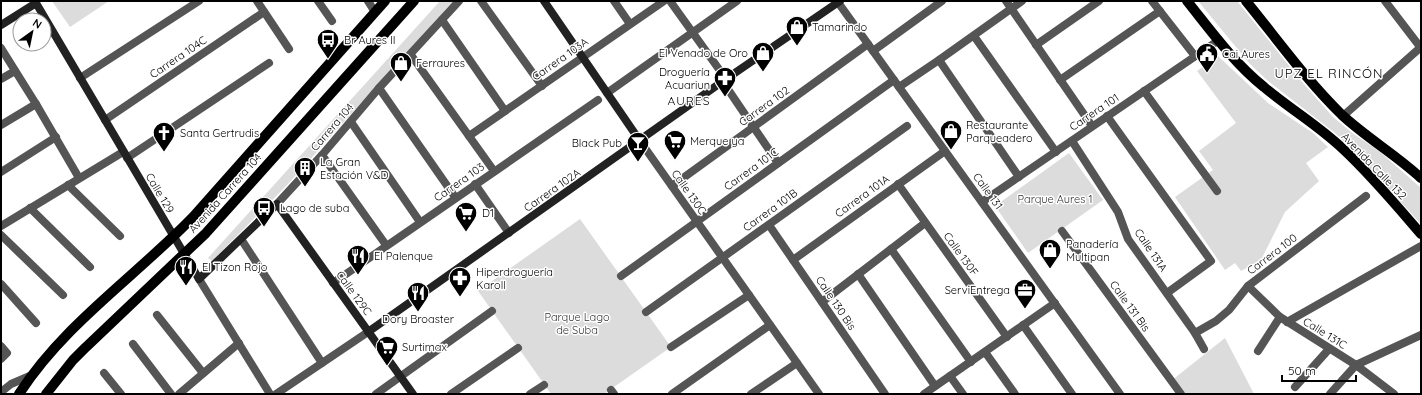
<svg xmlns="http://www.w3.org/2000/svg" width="1422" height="395" font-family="Quicksand,sans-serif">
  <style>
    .green { fill: #dcdcdc }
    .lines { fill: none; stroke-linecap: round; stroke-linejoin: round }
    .street { stroke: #555; stroke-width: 8 }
    .secondary { stroke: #222; stroke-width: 8 }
    .primary { stroke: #000; stroke-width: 10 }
    .labels { text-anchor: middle; stroke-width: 3; stroke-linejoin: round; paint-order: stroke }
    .poi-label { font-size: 11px; fill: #000; stroke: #fff; text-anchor: start }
    .street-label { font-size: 11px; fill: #000; stroke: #fff }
    .park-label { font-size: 11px; fill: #333; stroke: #fff }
    .neighbourhood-label { font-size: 12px; letter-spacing: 1px; fill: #000; stroke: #fff }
    .quarter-label { font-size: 13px; letter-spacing: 1px; fill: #000; stroke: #fff }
  </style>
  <rect width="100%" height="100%" fill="#fff"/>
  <g class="green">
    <path d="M52 1H109L70 27Z"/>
    <path d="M440 1H453L287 185 212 261 208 258Z"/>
    <path d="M1198 1H1237L1302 82 1333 117 1351 132 1380 152 1421 188V224L1352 149 1335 133 1268 81 1250 64Z"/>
    <path d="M1218 56 1268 103 1313 133 1328 147 1306 163 1319 181 1285 212 1261 260 1241 271 1235 263 1225 270 1175 197 1213 170 1199 151 1236 123 1197 71Z"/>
    <path d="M1069 153 1103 200 1028 253 995 206Z"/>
    <path d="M580 219 671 347 604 394H551L478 291Z"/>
    <path d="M1225 338 1254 394H1181L1171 381Z"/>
  </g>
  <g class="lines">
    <g class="street">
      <path d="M257 1 289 49"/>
      <path d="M318 1 332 21"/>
      <path d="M368 1 375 12"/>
      <path d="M481 1 542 86"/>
      <path d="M614 1 630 24"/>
      <path d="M670 1 726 79"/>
      <path d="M837 1 1120 394"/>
      <path d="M1006 1 1092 126"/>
      <path d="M1152 1 1195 56"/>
      <path d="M1385 1 1421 48"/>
      <path d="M442 20 505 111"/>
      <path d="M974 36 1056 152"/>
      <path d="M1036 45 1099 1"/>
      <path d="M1 48 36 104 79 178"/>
      <path d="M873 51 942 1"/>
      <path d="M411 55 494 171"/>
      <path d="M939 60 1019 177"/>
      <path d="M80 78 199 1"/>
      <path d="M1 79 15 71"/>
      <path d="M1060 80 1160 11"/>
      <path d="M723 82 778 163"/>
      <path d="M899 87 939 60 1022 1"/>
      <path d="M379 88 455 197"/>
      <path d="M1144 91 1217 191"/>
      <path d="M607 93 737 1"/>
      <path d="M1107 116 1211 261 1167 293"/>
      <path d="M1343 116 1421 47"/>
      <path d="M105 120 264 12"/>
      <path d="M351 122 420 222"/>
      <path d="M1 125 36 104"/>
      <path d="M469 136 664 1"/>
      <path d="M640 141 819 394"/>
      <path d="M1072 141 1118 212 1128 239 1195 333 1204 349"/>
      <path d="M322 155 386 245"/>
      <path d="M127 158 269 63"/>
      <path d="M1 172 56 137"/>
      <path d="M475 184 509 233"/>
      <path d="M898 184 1007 337"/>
      <path d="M68 185 120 236"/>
      <path d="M672 186 868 44"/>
      <path d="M982 202 1219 40"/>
      <path d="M277 204 322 155 379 88 459 1"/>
      <path d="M30 208 90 267"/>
      <path d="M769 225 885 394"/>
      <path d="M1 226 123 152"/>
      <path d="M1062 231 1181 394"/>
      <path d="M1 235 63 295"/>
      <path d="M241 239 322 363"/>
      <path d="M891 249 971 362"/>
      <path d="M793 260 945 151"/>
      <path d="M858 274 935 386"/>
      <path d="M621 276 894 80"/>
      <path d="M199 279 270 394"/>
      <path d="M333 283 598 100"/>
      <path d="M1 284 36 323"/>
      <path d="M1248 286 1280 317 1356 365 1394 394"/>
      <path d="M822 302 925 223"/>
      <path d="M646 312 907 126"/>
      <path d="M157 315 203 373"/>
      <path d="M1287 322 1421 246"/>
      <path d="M1023 325 1072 394"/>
      <path d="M1195 333 1216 321 1229 310 1248 286 1366 196"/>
      <path d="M133 344 171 394"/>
      <path d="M1 346 7 353 1 359"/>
      <path d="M671 347 749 295"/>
      <path d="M1258 351 1280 317"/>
      <path d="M985 352 1015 394"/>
      <path d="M104 373 121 394"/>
      <path d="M950 376 963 394"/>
      <path d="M1295 387 1329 349"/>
      <path d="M611 390 614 394"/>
      <path d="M1 392 11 384 32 375"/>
      <path d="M179 394 239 343"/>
      <path d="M276 394 368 332"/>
      <path d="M376 394 492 311"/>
      <path d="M451 394 518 348"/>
      <path d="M530 394 544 385"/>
      <path d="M672 394 770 325"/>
      <path d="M751 394 797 363"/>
      <path d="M924 394 1055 303"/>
      <path d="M1330 394 1356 365 1421 335"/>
    </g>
    <g class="secondary">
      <path d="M544 1 640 141"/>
      <path d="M1 25 36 3 199 279 277 204 413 394"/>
      <path d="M368 332 726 79 840 1"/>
    </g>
    <g class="primary">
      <path d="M1187 1C1211 31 1234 63 1264 87 1290 109 1319 126 1343 149 1371 175 1396 205 1421 234"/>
      <path d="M1246 1C1277 39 1307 81 1342 115 1367 138 1396 155 1421 178"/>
      <path d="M19 394C64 324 136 276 193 217L385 1"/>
      <path d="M46 394 73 360 86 347 206 233 414 1"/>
    </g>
  </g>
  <defs>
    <g id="shop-pin" transform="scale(1.15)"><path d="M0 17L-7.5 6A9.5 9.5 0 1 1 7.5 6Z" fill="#000" stroke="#fff"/><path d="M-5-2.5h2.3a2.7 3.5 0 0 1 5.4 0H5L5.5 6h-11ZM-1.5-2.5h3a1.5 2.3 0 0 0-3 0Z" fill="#fff"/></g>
    <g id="bus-pin" transform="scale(1.15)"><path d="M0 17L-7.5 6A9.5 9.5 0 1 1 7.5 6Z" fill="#000" stroke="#fff"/><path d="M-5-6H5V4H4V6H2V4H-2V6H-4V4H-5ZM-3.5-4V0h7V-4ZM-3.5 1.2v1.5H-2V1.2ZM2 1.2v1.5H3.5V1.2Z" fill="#fff"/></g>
    <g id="civic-pin" transform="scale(1.15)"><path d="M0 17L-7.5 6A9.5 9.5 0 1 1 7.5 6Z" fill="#000" stroke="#fff"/><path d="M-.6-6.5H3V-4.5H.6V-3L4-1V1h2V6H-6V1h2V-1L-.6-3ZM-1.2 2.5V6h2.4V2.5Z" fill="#fff"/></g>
    <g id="pharmacy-pin" transform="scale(1.15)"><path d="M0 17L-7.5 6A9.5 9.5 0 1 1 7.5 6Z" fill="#000" stroke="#fff"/><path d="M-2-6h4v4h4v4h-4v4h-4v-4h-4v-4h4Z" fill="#fff"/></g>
    <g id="church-pin" transform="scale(1.15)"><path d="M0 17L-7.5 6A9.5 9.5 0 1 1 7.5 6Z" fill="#000" stroke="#fff"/><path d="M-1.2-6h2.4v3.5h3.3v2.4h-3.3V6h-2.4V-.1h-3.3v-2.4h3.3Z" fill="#fff"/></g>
    <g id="supermarket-pin" transform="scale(1.15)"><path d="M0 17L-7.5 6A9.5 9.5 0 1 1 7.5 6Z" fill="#000" stroke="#fff"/><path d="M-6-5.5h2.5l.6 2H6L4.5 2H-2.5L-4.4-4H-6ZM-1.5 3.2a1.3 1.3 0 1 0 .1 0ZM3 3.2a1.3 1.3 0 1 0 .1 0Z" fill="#fff"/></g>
    <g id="bar-pin" transform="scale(1.15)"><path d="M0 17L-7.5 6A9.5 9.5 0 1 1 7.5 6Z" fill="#000" stroke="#fff"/><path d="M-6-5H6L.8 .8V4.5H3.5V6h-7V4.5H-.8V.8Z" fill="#fff"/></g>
    <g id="building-pin" transform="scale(1.15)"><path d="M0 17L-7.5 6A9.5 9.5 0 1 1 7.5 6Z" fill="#000" stroke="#fff"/><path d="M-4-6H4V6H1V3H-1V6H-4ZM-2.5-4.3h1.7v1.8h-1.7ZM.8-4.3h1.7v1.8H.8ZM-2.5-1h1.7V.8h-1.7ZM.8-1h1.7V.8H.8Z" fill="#fff"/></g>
    <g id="restaurant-pin" transform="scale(1.15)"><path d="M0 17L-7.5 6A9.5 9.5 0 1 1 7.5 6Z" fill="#000" stroke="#fff"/><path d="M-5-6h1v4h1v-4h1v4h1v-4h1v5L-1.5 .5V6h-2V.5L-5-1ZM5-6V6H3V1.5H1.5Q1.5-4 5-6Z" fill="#fff"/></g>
    <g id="office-pin" transform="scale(1.15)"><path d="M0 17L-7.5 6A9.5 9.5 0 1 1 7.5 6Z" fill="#000" stroke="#fff"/><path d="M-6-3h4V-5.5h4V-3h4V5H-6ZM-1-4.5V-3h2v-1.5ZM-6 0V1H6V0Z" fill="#fff"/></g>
  </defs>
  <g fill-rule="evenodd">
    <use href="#shop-pin" x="797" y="27"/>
    <use href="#bus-pin" x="328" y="40"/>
    <use href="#shop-pin" x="763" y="53"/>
    <use href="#civic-pin" x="1207" y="54"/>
    <use href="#shop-pin" x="401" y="63"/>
    <use href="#pharmacy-pin" x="725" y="78"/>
    <use href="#shop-pin" x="951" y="131"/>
    <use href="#church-pin" x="164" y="133"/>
    <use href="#supermarket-pin" x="675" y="141"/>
    <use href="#bar-pin" x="638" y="143"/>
    <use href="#building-pin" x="305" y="168"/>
    <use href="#bus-pin" x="264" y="208"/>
    <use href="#supermarket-pin" x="466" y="213"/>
    <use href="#shop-pin" x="1050" y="250"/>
    <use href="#restaurant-pin" x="358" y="256"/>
    <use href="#restaurant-pin" x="186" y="267"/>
    <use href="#pharmacy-pin" x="460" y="278"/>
    <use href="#office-pin" x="1025" y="290"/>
    <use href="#restaurant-pin" x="418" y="293"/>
    <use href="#supermarket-pin" x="387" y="347"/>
  </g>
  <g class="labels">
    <g class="poi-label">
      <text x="812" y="31">Tamarindo</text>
      <text x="344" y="44">Br Aures II</text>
      <text x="748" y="57" text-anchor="end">El Venado de Oro</text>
      <text x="1222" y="58">Cai Aures</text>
      <text x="416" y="67">Ferraures</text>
      <text x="710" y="76" text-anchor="end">Droguería<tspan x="710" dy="13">Acuariun</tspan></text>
      <text x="966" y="129">Restaurante<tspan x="966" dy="13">Parqueadero</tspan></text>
      <text x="180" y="137">Santa Gertrudis</text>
      <text x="690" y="145">Merque ya</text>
      <text x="622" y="147" text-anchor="end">Black Pub</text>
      <text x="320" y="166">La Gran<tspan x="320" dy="13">Estación V&amp;D</tspan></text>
      <text x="280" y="212">Lago de suba</text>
      <text x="482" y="217">D1</text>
      <text x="1066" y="248">Panadería<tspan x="1066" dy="13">Multipan</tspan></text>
      <text x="374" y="260">El Palenque</text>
      <text x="202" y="271">El Tizon Rojo</text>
      <text x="476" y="276">Hiperdroguería<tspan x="476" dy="13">Karoll</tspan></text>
      <text x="1010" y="294" text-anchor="end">ServiEntrega</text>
      <text x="418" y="323" text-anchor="middle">Dory Broaster</text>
      <text x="402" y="351">Surtimax</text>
    </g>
    <g class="street-label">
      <text transform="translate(178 57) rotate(-34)" y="4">Carrera 104C</text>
      <text transform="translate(560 59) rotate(-35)" y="4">Carrera 103A</text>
      <text transform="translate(764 106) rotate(-36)" y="4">Carrera 102</text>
      <text transform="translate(1094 112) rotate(-34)" y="4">Carrera 101</text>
      <text transform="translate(332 127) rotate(-49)" y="4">Carrera 104</text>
      <text transform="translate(1374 166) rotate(46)" y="4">Avenida Calle 132</text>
      <text transform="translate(751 169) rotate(-36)" y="4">Carrera 101C</text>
      <text transform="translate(459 182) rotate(-35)" y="4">Carrera 103</text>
      <text transform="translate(552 190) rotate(-35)" y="4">Carrera 102A</text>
      <text transform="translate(988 191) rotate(54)" y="4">Calle 131</text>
      <text transform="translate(689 192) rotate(55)" y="4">Calle 130C</text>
      <text transform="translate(160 193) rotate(59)" y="4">Calle 129</text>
      <text transform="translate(225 193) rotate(-48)" y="4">Avenida Carrera 104</text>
      <text transform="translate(862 196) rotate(-36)" y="4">Carrera 101A</text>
      <text transform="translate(770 210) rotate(-36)" y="4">Carrera 101B</text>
      <text transform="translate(1151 250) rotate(56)" y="4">Calle 131A</text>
      <text transform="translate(961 254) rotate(54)" y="4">Calle 130F</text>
      <text transform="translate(1272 254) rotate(-37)" y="4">Carrera 100</text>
      <text transform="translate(354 293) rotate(54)" y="4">Calle 129C</text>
      <text transform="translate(836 303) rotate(56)" y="4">Calle 130 Bis</text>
      <text transform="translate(1130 306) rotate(54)" y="4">Calle 131 Bis</text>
      <text transform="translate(1325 333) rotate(32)" y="4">Calle 131C</text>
    </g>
    <g class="park-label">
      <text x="1055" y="203">Parque Aures 1</text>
      <text x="577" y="321">Parque Lago<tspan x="577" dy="13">de Suba</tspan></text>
    </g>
    <g class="neighbourhood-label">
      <text x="689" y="105">AURES</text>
    </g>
    <g class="quarter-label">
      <text x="1329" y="78">UPZ EL RINCÓN</text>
    </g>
  </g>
  <rect width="1422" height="395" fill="none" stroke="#000000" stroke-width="4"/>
  <g transform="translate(32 32) rotate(33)"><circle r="19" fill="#ffffff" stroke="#999999"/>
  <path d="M0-3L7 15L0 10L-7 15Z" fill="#000000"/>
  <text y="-6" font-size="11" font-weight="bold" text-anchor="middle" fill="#000000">N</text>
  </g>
  <path d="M1282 375v6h74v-6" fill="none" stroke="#000000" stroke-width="2"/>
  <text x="1288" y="375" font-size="12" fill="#000000" stroke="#ffffff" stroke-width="3" paint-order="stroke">50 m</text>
</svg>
